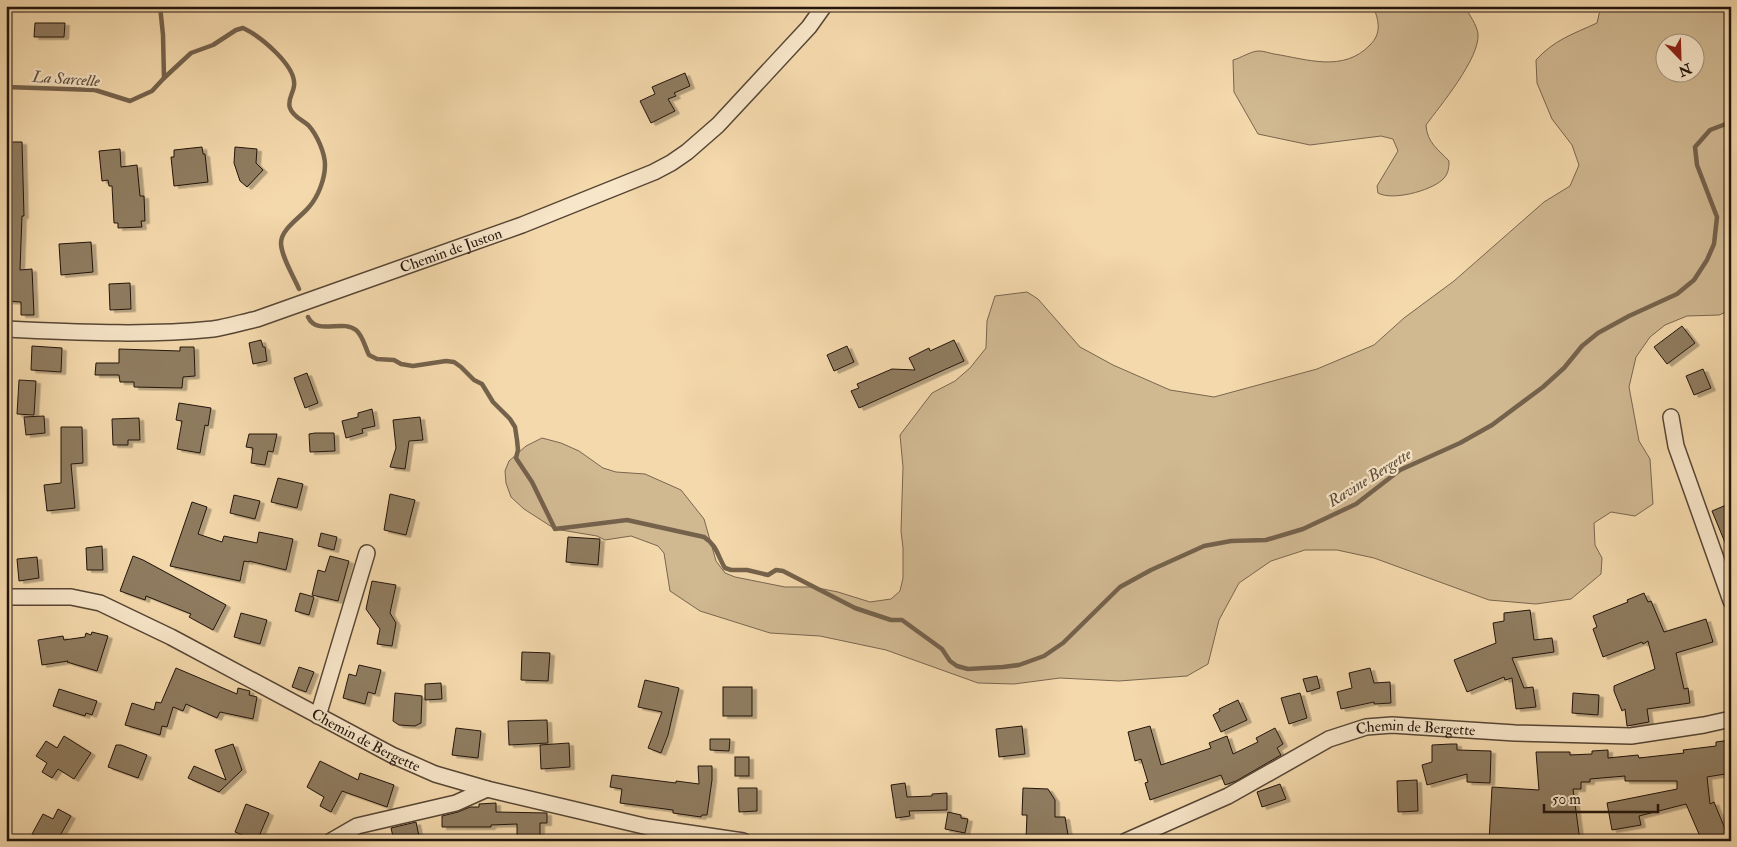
<svg xmlns="http://www.w3.org/2000/svg" width="1737" height="847" font-family="'IM FELL Double Pica',serif">
  <style>
    .green { fill: #d0b891; stroke: #79664f; fill-rule: evenodd }
    .lines { fill: none; stroke-linecap: round; stroke-linejoin: round }
    .stream { stroke: #75624c; stroke-width: 4.5 }
    .building { fill: #8f7b60; stroke: #22150d; filter: url(#shadow) }
    .street-casing { stroke: #564635; stroke-width: 18 }
    .street { stroke: #f8e6c9; stroke-width: 15 }
    .labels { text-anchor: middle; stroke-width: 4.5; stroke-linejoin: round; paint-order: stroke }
    .street-label { font-size: 15px; fill: #22150d; stroke: #f8e6c9 }
    .water-label { font-size: 16px; font-style: italic; fill: #5a4937; stroke: #f8e6c9 }
  </style>
  <defs>
    <filter id="shadow"><feDropShadow dx="4.5" dy="2.5" stdDeviation="0" flood-color="#0004"/></filter>
  </defs>
  <rect width="100%" height="100%" fill="#f4d9ac"/>
  <filter id="stains"><feTurbulence type="fractalNoise" baseFrequency=".004" numOctaves="4"/><feColorMatrix values="0 0 0 0 .2 0 0 0 0 .09 0 0 0 0 .02 0 0 0 .5 -.17"/></filter>
  <radialGradient id="worn" r=".72"><stop offset=".6" stop-color="#630" stop-opacity="0"/><stop offset="1" stop-color="#630" stop-opacity=".3"/></radialGradient>
  <g class="green">
    <path d="M1373 6H1464C1469 14 1477 25 1478 34 1480 58 1440 106 1426 125 1427 143 1438 149 1449 161 1449 169 1448 175 1442 180 1430 191 1392 201 1378 193L1377 186 1398 151 1393 139 1381 136 1310 145 1258 134 1234 92 1233 60C1241 58 1251 51 1259 51 1264 51 1269 53 1274 54 1307 59 1343 73 1370 45 1382 33 1379 21 1373 6Z"/>
    <path d="M1599 6H1731V310L1719 315 1687 316 1665 325 1650 337 1636 357 1629 387 1639 441 1650 459 1653 504 1635 516 1611 512 1594 523 1595 545 1602 558 1601 574 1571 599 1536 604 1489 600 1374 558 1337 550H1305L1271 561 1239 583 1219 620 1208 664 1187 676 1119 681 1060 678 1014 684 978 683 886 650 820 636 770 633 700 611 670 591 664 553 658 546 631 536 605 540 597 536 555 529 524 509 511 497 506 483 505 471 509 461 526 446 542 438 561 443 579 451 603 468 616 472 645 474 681 490 704 519 716 561 725 573 735 577 785 587H813L838 592 870 602 891 599 900 591 903 578V548L901 531 903 467 900 435 932 393 955 381 970 368 986 348 987 321 995 296 1027 292 1038 299 1080 347 1113 365 1170 390 1214 397 1317 369 1374 345 1404 318 1454 281 1544 202 1570 186 1579 165 1572 145 1552 119 1537 83 1536 60C1554 40 1573 34 1597 23L1600 10ZM1664 42H1694V72H1664Z"/>
  </g>
  <g class="lines">
    <g class="stream">
      <path d="M164 78 191 53 213 45 236 30 243 28C260 36 297 66 294 86 293 94 287 100 290 108 293 117 303 120 309 126 317 135 325 153 325 165 325 179 318 197 309 207 301 217 281 229 281 243 281 256 294 277 299 289"/>
      <path d="M6 87 95 90 130 101 152 91 164 78 163 35 160 6"/>
      <path d="M308 317C317 336 342 319 356 330 363 336 365 347 369 355L377 359 394 360 401 364 413 366 446 361 454 362 461 367 474 380 482 384 493 402 510 419 515 427 517 440 518 450 516 458 532 482 555 529 627 520 704 537C717 545 718 557 725 568L731 570H747L768 575 776 570 783 571 855 608 891 620H902L942 649 950 661 957 666 968 669 1003 667 1019 665 1044 656 1063 643 1120 587 1151 570 1204 546 1231 541 1266 540 1303 529 1356 504 1400 470 1460 443 1492 425 1543 387 1564 368 1582 346 1598 333 1629 316 1677 294 1694 280 1707 260 1714 244 1717 217 1697 165 1695 147 1710 130 1731 122"/>
    </g>
  </g>
  <g class="building">
    <path d="M35 23H65L64 37H34Z"/>
    <path d="M685 73 690 86 674 93 676 96 668 99 675 111 651 123 640 101 655 94 652 87Z"/>
    <path d="M6 142H22L24 216H22L20 270 32 269 34 315H21V302L6 301V231H9Z"/>
    <path d="M202 147 203 154H205L208 182 174 186 171 157H174V150Z"/>
    <path d="M235 147 257 149 256 163 263 170 247 187 240 181 234 163Z"/>
    <path d="M120 149 121 167 137 165 140 196H144L145 221H141L142 227 118 228V223H114L112 186H109L108 180 102 181 99 151Z"/>
    <path d="M91 242 93 272 61 275 59 244Z"/>
    <path d="M130 283 131 309 110 310 109 284Z"/>
    <path d="M1682 326 1695 343 1667 364 1654 347Z"/>
    <path d="M261 340 263 347H265L267 361 253 364 249 343Z"/>
    <path d="M954 340 964 361 859 408 851 391 859 388 857 384 892 369 915 370 909 358 929 348 930 351Z"/>
    <path d="M32 346 62 348 61 372 31 370Z"/>
    <path d="M847 346 854 362 834 371 827 355Z"/>
    <path d="M180 347H194L195 376 183 377 182 388 134 387V382H120L119 375H95L96 363H119V349L180 351Z"/>
    <path d="M1703 369 1711 388 1694 395 1686 376Z"/>
    <path d="M307 373 318 403 305 408 294 378Z"/>
    <path d="M19 380 36 381 34 415 17 414Z"/>
    <path d="M179 403 211 408 208 426 205 425 200 453 177 449 182 421 176 420Z"/>
    <path d="M372 409 375 426 362 429 363 433 346 438 342 421 358 417V413Z"/>
    <path d="M44 416 45 433 26 435 24 417Z"/>
    <path d="M420 417 423 440 409 441 405 469 390 467 396 448 393 420Z"/>
    <path d="M139 418 140 440H128V445H113L112 419Z"/>
    <path d="M61 427H82L83 463 71 464 75 508 47 511 44 485 61 483Z"/>
    <path d="M315 433H334L335 451 310 452 309 434Z"/>
    <path d="M249 434H277L273 452 268 451 265 465 251 463 253 448 246 447Z"/>
    <path d="M278 478 303 484 297 508 271 502Z"/>
    <path d="M390 494 415 500 406 535 384 530Z"/>
    <path d="M234 495 260 501 255 519 230 513Z"/>
    <path d="M192 502 207 507 198 534 222 542 224 536 257 543 259 532 293 539 286 570 249 561V562L244 561 240 581 170 566Z"/>
    <path d="M1731 503V557L1712 511Z"/>
    <path d="M321 533 337 537 334 550 318 546Z"/>
    <path d="M568 537 600 539 598 565 566 562Z"/>
    <path d="M102 546 103 570H87L86 548Z"/>
    <path d="M133 556 143 560 226 605 213 630 189 617 191 614 146 596 145 600 120 591Z"/>
    <path d="M330 556 349 561 338 601 312 595 318 570 325 572Z"/>
    <path d="M37 557 39 578 19 581 17 559Z"/>
    <path d="M372 581 396 585 390 613 396 623 392 646 377 644 380 629 366 609Z"/>
    <path d="M300 593 314 597 309 615 295 611Z"/>
    <path d="M1644 593 1648 602 1651 601 1664 632 1706 619 1713 642 1676 653 1684 689 1688 688 1690 703 1647 709 1649 722 1627 726 1625 709 1622 711 1614 691V686L1655 669 1648 641 1643 644 1642 642 1603 657 1593 629 1597 627 1593 616 1628 602 1627 600Z"/>
    <path d="M1530 610 1534 640 1552 638 1554 652 1512 658 1524 688 1533 687 1536 707 1516 709 1512 678 1505 680 1504 677 1467 692 1454 660 1496 643 1493 623 1504 621V613Z"/>
    <path d="M241 613 267 620 260 644 234 637Z"/>
    <path d="M92 632 108 636 97 671 67 662 68 661 42 665 38 640 63 636 64 640 85 637 86 633 91 635Z"/>
    <path d="M522 652 550 653 548 681 521 680Z"/>
    <path d="M359 665 381 670 375 694 368 692 365 704 343 698 349 674 356 676Z"/>
    <path d="M299 667 314 672 306 692 292 687Z"/>
    <path d="M176 668 237 694 238 688 250 691 249 695 257 697 253 719 220 712 217 718 186 704 183 711 173 707 167 727 162 726 160 735 125 725 132 703 154 710 156 702 161 703Z"/>
    <path d="M1370 668 1374 683 1390 682 1391 703 1374 704V702L1341 709 1337 692 1352 688 1349 673Z"/>
    <path d="M1317 676 1320 688 1307 692 1303 679Z"/>
    <path d="M645 680 679 688 668 735 661 753 648 748 662 712 638 707Z"/>
    <path d="M441 683 442 699 425 700V684Z"/>
    <rect x="723" y="687" width="29" height="29"/>
    <path d="M59 689 97 701 92 715 86 713 85 716 53 706Z"/>
    <path d="M395 693 422 696 421 723 415 726 399 725 393 721Z"/>
    <path d="M1300 693 1307 718 1289 724 1281 698Z"/>
    <path d="M1573 693 1599 695 1598 715 1572 713Z"/>
    <path d="M1238 700 1247 720 1221 732 1213 715 1220 711 1219 709Z"/>
    <path d="M547 720 548 743 509 745 508 721Z"/>
    <path d="M1022 726 1025 754 999 757 996 729Z"/>
    <path d="M1150 726 1161 765 1211 748 1209 743 1227 736 1233 754 1258 742 1256 738 1275 728 1283 744 1277 748 1281 755 1236 781 1225 785 1221 775 1150 800 1145 783 1148 782 1141 759 1135 761 1128 732Z"/>
    <path d="M456 728 481 731 478 758 452 755Z"/>
    <path d="M64 736 91 753 74 779 58 769 52 778 42 772 47 763 36 756 46 741 57 748Z"/>
    <path d="M710 739H730L729 751 710 750Z"/>
    <path d="M1731 740V773L1707 777 1710 804 1714 802 1730 841H1702L1686 804 1639 816 1641 825 1612 830 1607 803 1677 789V781H1625V776L1590 779V782H1581V789H1573L1580 841H1489L1492 787 1539 790 1536 752H1570V755L1592 754V751L1608 750V758L1638 755 1639 758 1684 753 1683 750 1716 746V742Z"/>
    <path d="M569 743 570 767 541 769 540 745Z"/>
    <path d="M233 744 242 770 219 792 188 778 194 766 226 780 215 750Z"/>
    <path d="M1451 744H1457V750L1491 751 1490 783 1467 782V774L1427 785 1422 765 1432 762V745Z"/>
    <path d="M116 745H121L147 755 138 778 108 767Z"/>
    <rect x="735" y="757" width="14" height="19"/>
    <path d="M320 761 358 780 360 773 394 785 387 807 342 791 331 812 320 806 324 797 307 787Z"/>
    <path d="M698 766H712V780L707 815H702L701 817 673 813V810L620 803 622 789 610 787 612 775 676 783V781L699 784Z"/>
    <path d="M1417 780 1418 811 1398 812 1397 781Z"/>
    <path d="M905 783 907 797 932 796V794L947 793V810L909 811 910 816 896 818 891 785Z"/>
    <path d="M1280 784 1286 799 1262 807 1257 792Z"/>
    <path d="M738 788H757V811L739 812Z"/>
    <path d="M1023 788 1048 789 1055 800V817H1065L1069 841H1041V839H1026L1027 815H1022Z"/>
    <path d="M496 803V812L547 813V823H540V838L517 837V824L491 825V827H442V816L458 812 470 807H479V804Z"/>
    <path d="M246 804 269 813 257 841 235 832Z"/>
    <path d="M58 809 71 816 57 841H32L35 835 32 834 43 814 53 819Z"/>
    <path d="M948 812 961 815V818L968 819 965 833 945 829Z"/>
    <path d="M416 822 420 841H394L391 828Z"/>
  </g>
  <g class="lines">
    <g class="street-casing">
      <g id="street">
        <path id="s1" d="M6 329C74 332 145 336 213 329 228 327 243 322 257 319L522 225 654 172 671 163 687 152 718 125 809 27 824 6"/>
        <path d="M1671 417 1676 446 1731 601"/>
        <path id="s2" d="M6 597H71L100 603 171 637 392 755 435 774 487 789 648 827 743 841"/>
        <path d="M318 716 367 553"/>
        <path d="M331 841 357 826 456 803 487 789"/>
        <path id="s3" d="M1126 841 1228 796 1329 739 1366 727 1392 725 1515 733 1631 736 1704 725 1731 719"/>
      </g>
    </g>
    <use href="#street" class="street"/>
  </g>
  <g class="labels">
    <g class="street-label">
      <text dy="5" stroke="none"><textPath href="#s1" startOffset="458">Chemin de Juston</textPath></text>
      <text dy="5" stroke="none"><textPath href="#s3" startOffset="316">Chemin de Bergette</textPath></text>
      <text dy="5" stroke="none"><textPath href="#s2" startOffset="394">Chemin de Bergette</textPath></text>
    </g>
    <g class="water-label">
      <text transform="translate(66 78) rotate(4)" y="6">La Sarcelle</text>
      <text transform="translate(1369 477) rotate(-32)" y="6">Ravine Bergette</text>
    </g>
  </g>
  <rect width="1737" height="847" fill="none" stroke="#f4d9ac" stroke-width="25"/>
  <rect x="8" y="8" width="1722" height="832" fill="none" stroke="#22150d" stroke-width="2.5"/>
  <rect x="12" y="12" width="1712" height="822" fill="none" stroke="#22150d"/>
  <g transform="translate(1680 58) rotate(157)"><circle r="24" fill="#f8e6c9" stroke="#a2927e"/>
  <path d="M0-4L9 19L0 12L-9 19Z" fill="#8f2418"/>
  <text y="-8" font-size="14" font-weight="bold" text-anchor="middle" fill="#22150d">N</text>
  </g>
  <path d="M1544 804v8h114v-8" fill="none" stroke="#22150d" stroke-width="2.5"/>
  <text x="1552" y="804" font-size="15" fill="#22150d" stroke="#f8e6c9" stroke-width="4" paint-order="stroke">50 m</text>
  <rect width="100%" height="100%" filter="url(#stains)"/>
  <rect width="100%" height="100%" fill="url(#worn)"/>
</svg>
